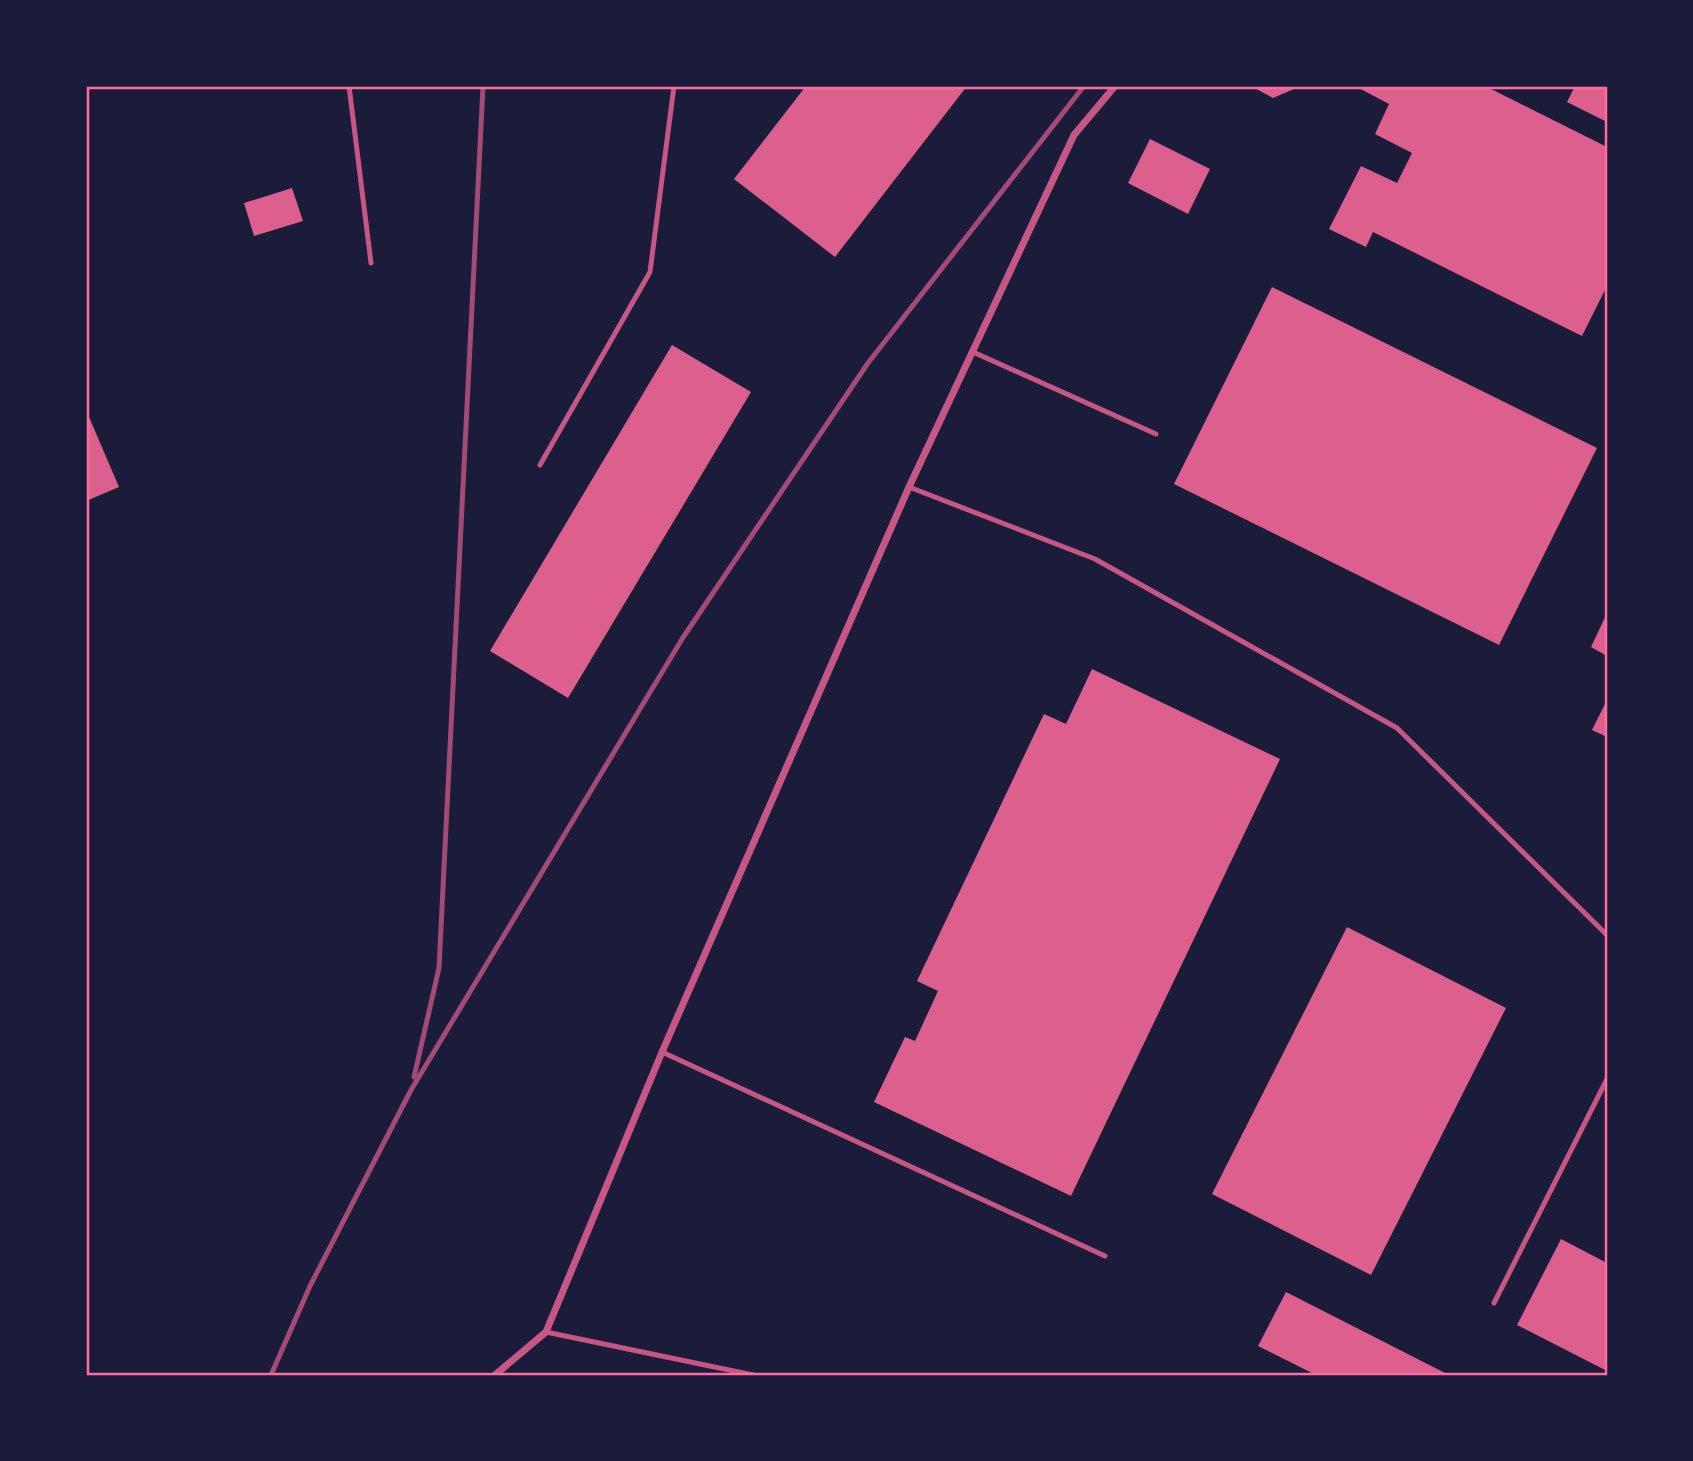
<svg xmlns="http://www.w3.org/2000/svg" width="1693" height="1461" font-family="Overpass,sans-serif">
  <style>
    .building { fill: #dd5f8e }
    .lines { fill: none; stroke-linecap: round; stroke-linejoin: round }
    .service { stroke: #c65784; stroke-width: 5 }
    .minor { stroke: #c65784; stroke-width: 7 }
    .rail { stroke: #a44b75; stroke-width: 5 }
    .neatline { fill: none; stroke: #ff6b9d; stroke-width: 2.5 }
  </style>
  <rect width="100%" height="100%" fill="#1b1b3a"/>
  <g class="building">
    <path d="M806 86H967L835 257 734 179Z"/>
    <path d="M1251 86H1301L1273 98Z"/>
    <path d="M1355 86H1485L1607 147V286L1582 336 1373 232 1366 247 1329 229 1361 166 1397 183 1412 153 1375 134 1389 104Z"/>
    <path d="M1575 86H1607V122L1567 102Z"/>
    <path d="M1150 139 1210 169 1188 214 1128 183Z"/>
    <path d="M292 188 303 221 254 236 244 203Z"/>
    <path d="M1272 287 1597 448 1499 645 1174 484Z"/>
    <path d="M672 345 751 392 568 698 490 651Z"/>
    <path d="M86 410 119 487 86 501Z"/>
    <path d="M1607 613V656L1591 647Z"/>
    <path d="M1092 669 1280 759 1071 1196 874 1102 905 1037 915 1041 938 991 917 981 1044 714 1066 724Z"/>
    <path d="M1605 704 1607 705V737L1592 730Z"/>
    <path d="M1347 927 1506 1008 1371 1275 1212 1194Z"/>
    <path d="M1561 1239 1607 1263V1371L1517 1325Z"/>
    <path d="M1286 1292 1449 1375H1316L1258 1346Z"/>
  </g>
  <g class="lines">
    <g class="service">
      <path d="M349 86 371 263"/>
      <path d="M973 352 1156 434"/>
      <path d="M540 465 650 272 674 86"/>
      <path d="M909 487 1095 559 1397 728 1607 935"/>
      <path d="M662 1052 1105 1256"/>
      <path d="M1494 1303 1607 1079"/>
      <path d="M546 1332 753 1375"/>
    </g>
    <path class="minor" d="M495 1375 546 1332 662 1052 909 487 1074 135 1115 86"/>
    <g class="rail">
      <path d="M414 1077 439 968 483 86"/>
      <path d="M271 1375 310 1286 411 1090 682 639 868 363 1084 86"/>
    </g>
  </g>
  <rect width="1693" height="1461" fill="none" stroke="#1b1b3a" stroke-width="175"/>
  <rect x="88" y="88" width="1518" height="1286" class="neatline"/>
</svg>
